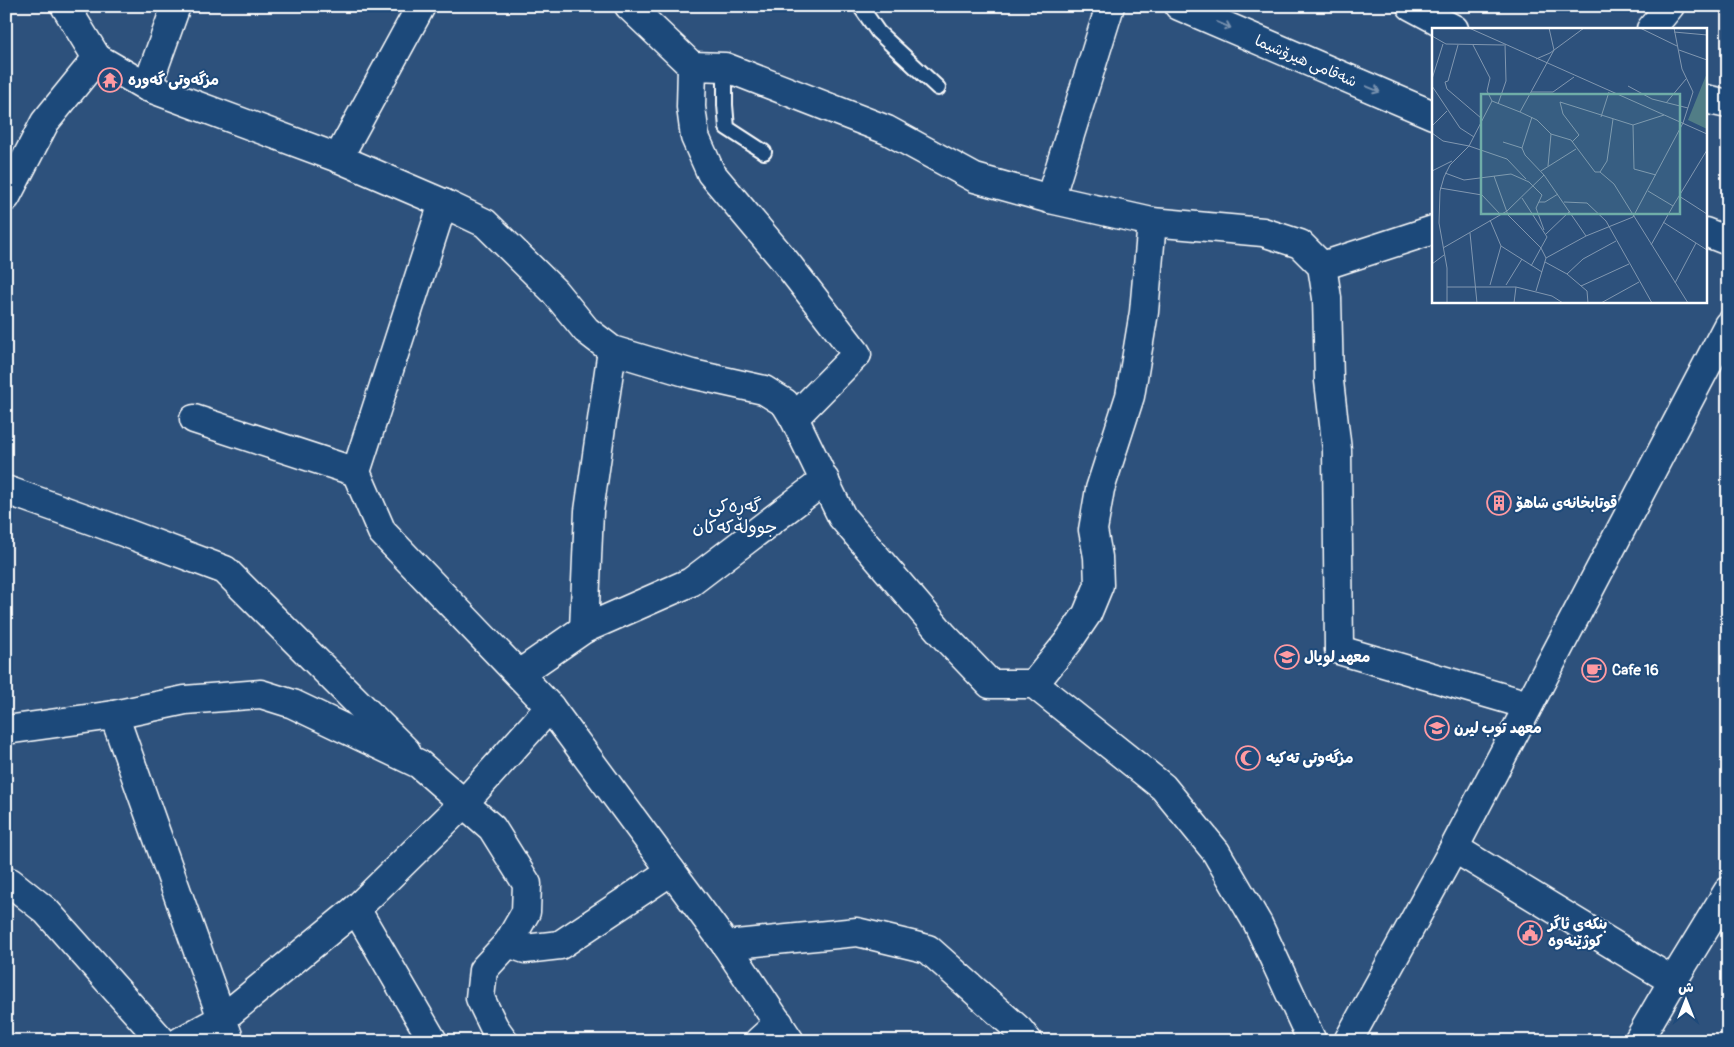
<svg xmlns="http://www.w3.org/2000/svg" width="1734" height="1047" font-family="Pangolin,'Playpen Sans Arabic',sans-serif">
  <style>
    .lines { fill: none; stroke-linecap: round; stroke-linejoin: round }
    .lane-casing { stroke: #fff; stroke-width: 18 }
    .street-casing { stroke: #fff; stroke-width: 31 }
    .secondary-casing { stroke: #fff; stroke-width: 31 }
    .lane { stroke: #1f4a7a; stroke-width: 14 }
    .street { stroke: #1f4a7a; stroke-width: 28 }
    .secondary { stroke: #1f4a7a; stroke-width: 28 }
    .oneway { stroke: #7992af }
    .labels { text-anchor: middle; stroke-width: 4; stroke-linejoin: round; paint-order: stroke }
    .street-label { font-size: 15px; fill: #fff; stroke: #1f4a7a }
    .poi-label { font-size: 15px; font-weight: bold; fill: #fff; stroke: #1f4a7a; text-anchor: start }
    .quarter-label { font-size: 18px; fill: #fff; stroke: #1f4a7a }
    .inset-road { fill: none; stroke: #8197b0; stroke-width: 1 }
    .view { fill: #6fada8; fill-opacity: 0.15; stroke: #6fada8; stroke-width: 2.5 }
    .inset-edge { fill: none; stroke: #fff; stroke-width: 2.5 }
  </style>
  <rect width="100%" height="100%" fill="#2d517c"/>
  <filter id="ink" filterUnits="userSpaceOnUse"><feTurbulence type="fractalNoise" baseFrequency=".02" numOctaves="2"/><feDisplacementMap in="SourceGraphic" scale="10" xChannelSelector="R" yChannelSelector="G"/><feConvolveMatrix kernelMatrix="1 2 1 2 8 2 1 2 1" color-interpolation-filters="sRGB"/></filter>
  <g filter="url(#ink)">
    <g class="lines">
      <g class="lane-casing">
        <g id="lane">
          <path d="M860 6 878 32 938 88"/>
          <path d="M725 67V105L727 128 764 152"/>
        </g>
      </g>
      <g class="street-casing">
        <g id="street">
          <path d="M65 6 97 58"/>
          <path d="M629 6 692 66"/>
          <path d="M1411 6 1454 29"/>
          <path d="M1651 29 1670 6"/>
          <path d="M147 87 176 6"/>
          <path d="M1705 99 1728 104"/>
          <path d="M338 158 443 203 485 223 554 291 586 330 612 350 692 374 764 390 785 403 794 418 842 517 944 636 990 684H1034L1163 787 1216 852 1258 924 1312 1041"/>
          <path d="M1050 199 1110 6"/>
          <path d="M443 203 356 472 382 532 550 707 726 945 790 1041"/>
          <path d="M1322 266 1433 230"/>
          <path d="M794 418 857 354 785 261 711 173 695 137 691 107 692 66 725 67 887 130 975 178 1050 199 1152 222 1263 232 1300 244 1322 266 1327 298 1329 381 1337 450 1339 650 1528 705"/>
          <path d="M194 419 356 472"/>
          <path d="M6 490 102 524 225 570 406 751"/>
          <path d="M584 629 589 511 612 350"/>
          <path d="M519 674 584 629 691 582 825 480"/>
          <path d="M1034 684 1068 642 1087 614 1099 585 1098 557 1093 530 1100 489 1130 396 1144 312 1152 222"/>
          <path d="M114 715 230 1041"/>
          <path d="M6 730 114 715 185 700 261 694 293 704 419 764 492 828 527 884 526 912 508 943 483 970 480 998 494 1027 504 1041"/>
          <path d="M1454 848 1673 981 1728 891"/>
          <path d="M6 881 10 882 46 911 162 1041"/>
          <path d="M356 909 433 1041"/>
          <path d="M508 943 525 949 560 945 671 871"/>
          <path d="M726 945 857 932 928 949 1019 1030 1028 1041"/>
          <path d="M181 1041 223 1018 356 909 464 803 550 707"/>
          <path d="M759 1041 779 1023"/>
          <path d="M1348 1041 1454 848 1728 325"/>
          <path d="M1638 1041 1673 981"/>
        </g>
      </g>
      <g class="secondary-casing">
        <g id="secondary">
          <path d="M1179 6 1433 115"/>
          <path d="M6 197 45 122 97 58 147 87 338 158 421 6"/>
          <path d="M1705 232 1728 241"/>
        </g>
      </g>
      <use href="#lane" class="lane"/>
      <use href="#street" class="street"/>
      <use href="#secondary" class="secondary"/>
    </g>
    <defs><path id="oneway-shaft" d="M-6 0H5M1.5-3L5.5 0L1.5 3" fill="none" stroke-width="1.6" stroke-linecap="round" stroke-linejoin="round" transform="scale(1.25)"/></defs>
    <g class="oneway">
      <use href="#oneway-shaft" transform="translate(1224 25) rotate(23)"/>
      <use href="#oneway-shaft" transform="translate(1373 89) rotate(23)"/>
    </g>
  </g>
  <defs>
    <g id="temple-ring" transform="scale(1.25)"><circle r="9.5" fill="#1f4a7a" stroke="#ff9aa2" stroke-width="1.5"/><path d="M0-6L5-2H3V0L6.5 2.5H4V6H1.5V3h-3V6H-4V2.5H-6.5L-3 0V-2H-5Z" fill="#ff9aa2"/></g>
    <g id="building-ring" transform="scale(1.25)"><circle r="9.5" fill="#1f4a7a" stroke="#ff9aa2" stroke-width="1.5"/><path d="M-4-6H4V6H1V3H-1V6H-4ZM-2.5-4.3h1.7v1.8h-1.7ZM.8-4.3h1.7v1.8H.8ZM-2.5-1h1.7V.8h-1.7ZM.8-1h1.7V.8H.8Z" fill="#ff9aa2"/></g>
    <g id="school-ring" transform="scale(1.25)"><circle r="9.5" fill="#1f4a7a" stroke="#ff9aa2" stroke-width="1.5"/><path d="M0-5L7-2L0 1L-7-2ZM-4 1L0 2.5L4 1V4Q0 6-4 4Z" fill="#ff9aa2"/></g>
    <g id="cafe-ring" transform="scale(1.25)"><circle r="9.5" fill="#1f4a7a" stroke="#ff9aa2" stroke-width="1.5"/><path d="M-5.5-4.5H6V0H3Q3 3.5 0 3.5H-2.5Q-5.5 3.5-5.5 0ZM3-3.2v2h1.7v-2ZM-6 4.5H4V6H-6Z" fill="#ff9aa2"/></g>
    <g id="mosque-ring" transform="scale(1.25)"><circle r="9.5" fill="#1f4a7a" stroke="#ff9aa2" stroke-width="1.5"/><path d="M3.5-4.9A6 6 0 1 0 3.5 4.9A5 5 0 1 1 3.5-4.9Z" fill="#ff9aa2"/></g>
    <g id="civic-ring" transform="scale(1.25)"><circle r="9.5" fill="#1f4a7a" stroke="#ff9aa2" stroke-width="1.5"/><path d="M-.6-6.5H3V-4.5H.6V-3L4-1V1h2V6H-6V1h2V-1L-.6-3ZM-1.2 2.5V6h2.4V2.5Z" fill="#ff9aa2"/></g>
  </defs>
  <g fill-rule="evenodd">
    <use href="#temple-ring" x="110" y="80"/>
    <use href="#building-ring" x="1499" y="503"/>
    <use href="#school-ring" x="1287" y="657"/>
    <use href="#cafe-ring" x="1594" y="670"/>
    <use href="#school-ring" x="1437" y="728"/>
    <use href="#mosque-ring" x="1248" y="758"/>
    <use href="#civic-ring" x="1530" y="933"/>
  </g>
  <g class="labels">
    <g class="street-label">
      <text transform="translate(1306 61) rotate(23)" y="5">شەقامی هیرۆشیما</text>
    </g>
    <g class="poi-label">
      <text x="128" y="85">مزگەوتی گەورە</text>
      <text x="1516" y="508">قوتابخانەی شاهۆ</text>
      <text x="1304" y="662">معهد لويال</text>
      <text x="1612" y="675">Cafe 16</text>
      <text x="1454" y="733">معهد توب ليرن</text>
      <text x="1266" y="763">مزگەوتی تەکیە</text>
      <text x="1548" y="929">بنکەی ئاگر<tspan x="1548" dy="17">کوژێنەوە</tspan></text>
    </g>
    <g class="quarter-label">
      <text x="735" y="512">گەڕەکی<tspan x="735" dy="21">جوولەکەکان</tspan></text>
    </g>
  </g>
  <g transform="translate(1432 28)">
    <rect width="275" height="275" fill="#2d517c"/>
    <path d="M275 45V101L256 92Z" fill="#517d86"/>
    <path class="inset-road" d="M37 0 275 106M117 0 122 22M208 0 245 18M242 0 250 41 261 64 251 95M242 4 275 7M0 8 14 16 72 17M26 17 16 53 13 54 15 61 49 90M41 17 58 50 55 63 60 73M247 22 275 32M104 31 118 25 152 0M0 51 11 16M0 58 28 100 42 109M196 58 220 71 256 80M99 64H121L142 49M234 75 254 51M66 76 74 53 73 16M88 84 105 92 119 106 139 112 163 144H168L182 156 256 275M100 89 90 120 93 127 112 147 154 208M169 89 177 64M201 97 202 141 224 147M0 98 15 83M0 105 11 113 37 118 75 131 94 151M71 114 90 120M140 114 147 107 131 86 128 74 201 97 232 87M116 138 119 106M0 143 20 133M109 143 144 121M168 144 175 133 181 91M13 145 32 152 79 146 97 154 110 167 104 180 112 202M62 148 76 187 109 220 114 230 104 263M8 160 50 167 68 186M216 163 241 178 275 122M247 168 275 186M90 170 115 209 99 238M107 174H113L126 166M132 174 155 175 174 193 220 275M58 192 69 218 110 244M231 194 275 222M38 205 45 275M114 206 138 183M219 217 241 178M11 220 75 183 112 147M114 230 154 208 201 189 251 95M113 234 135 246 155 263 156 275M0 236 12 227M135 246 151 231 184 213M243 255 264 215M58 257 69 218M74 257 90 231M149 258 197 236M15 259H84L120 268 131 275M15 275V240L7 195 8 163 12 149 18 137 37 118 60 73 88 84 122 22M82 275 84 259M169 275 207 254"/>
    <path class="view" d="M49 66H248V186H49Z"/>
    <rect width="275" height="275" class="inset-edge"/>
  </g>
  <rect width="1734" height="1047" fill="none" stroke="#1f4a7a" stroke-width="25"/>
  <rect x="12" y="12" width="1709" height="1022" fill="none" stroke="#fff" stroke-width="2" filter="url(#ink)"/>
  <g transform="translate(1686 1000)" stroke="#1f4a7a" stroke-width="4" paint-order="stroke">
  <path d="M0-4L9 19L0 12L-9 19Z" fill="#ffffff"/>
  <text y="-8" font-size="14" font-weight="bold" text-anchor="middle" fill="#ffffff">ش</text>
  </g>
</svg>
